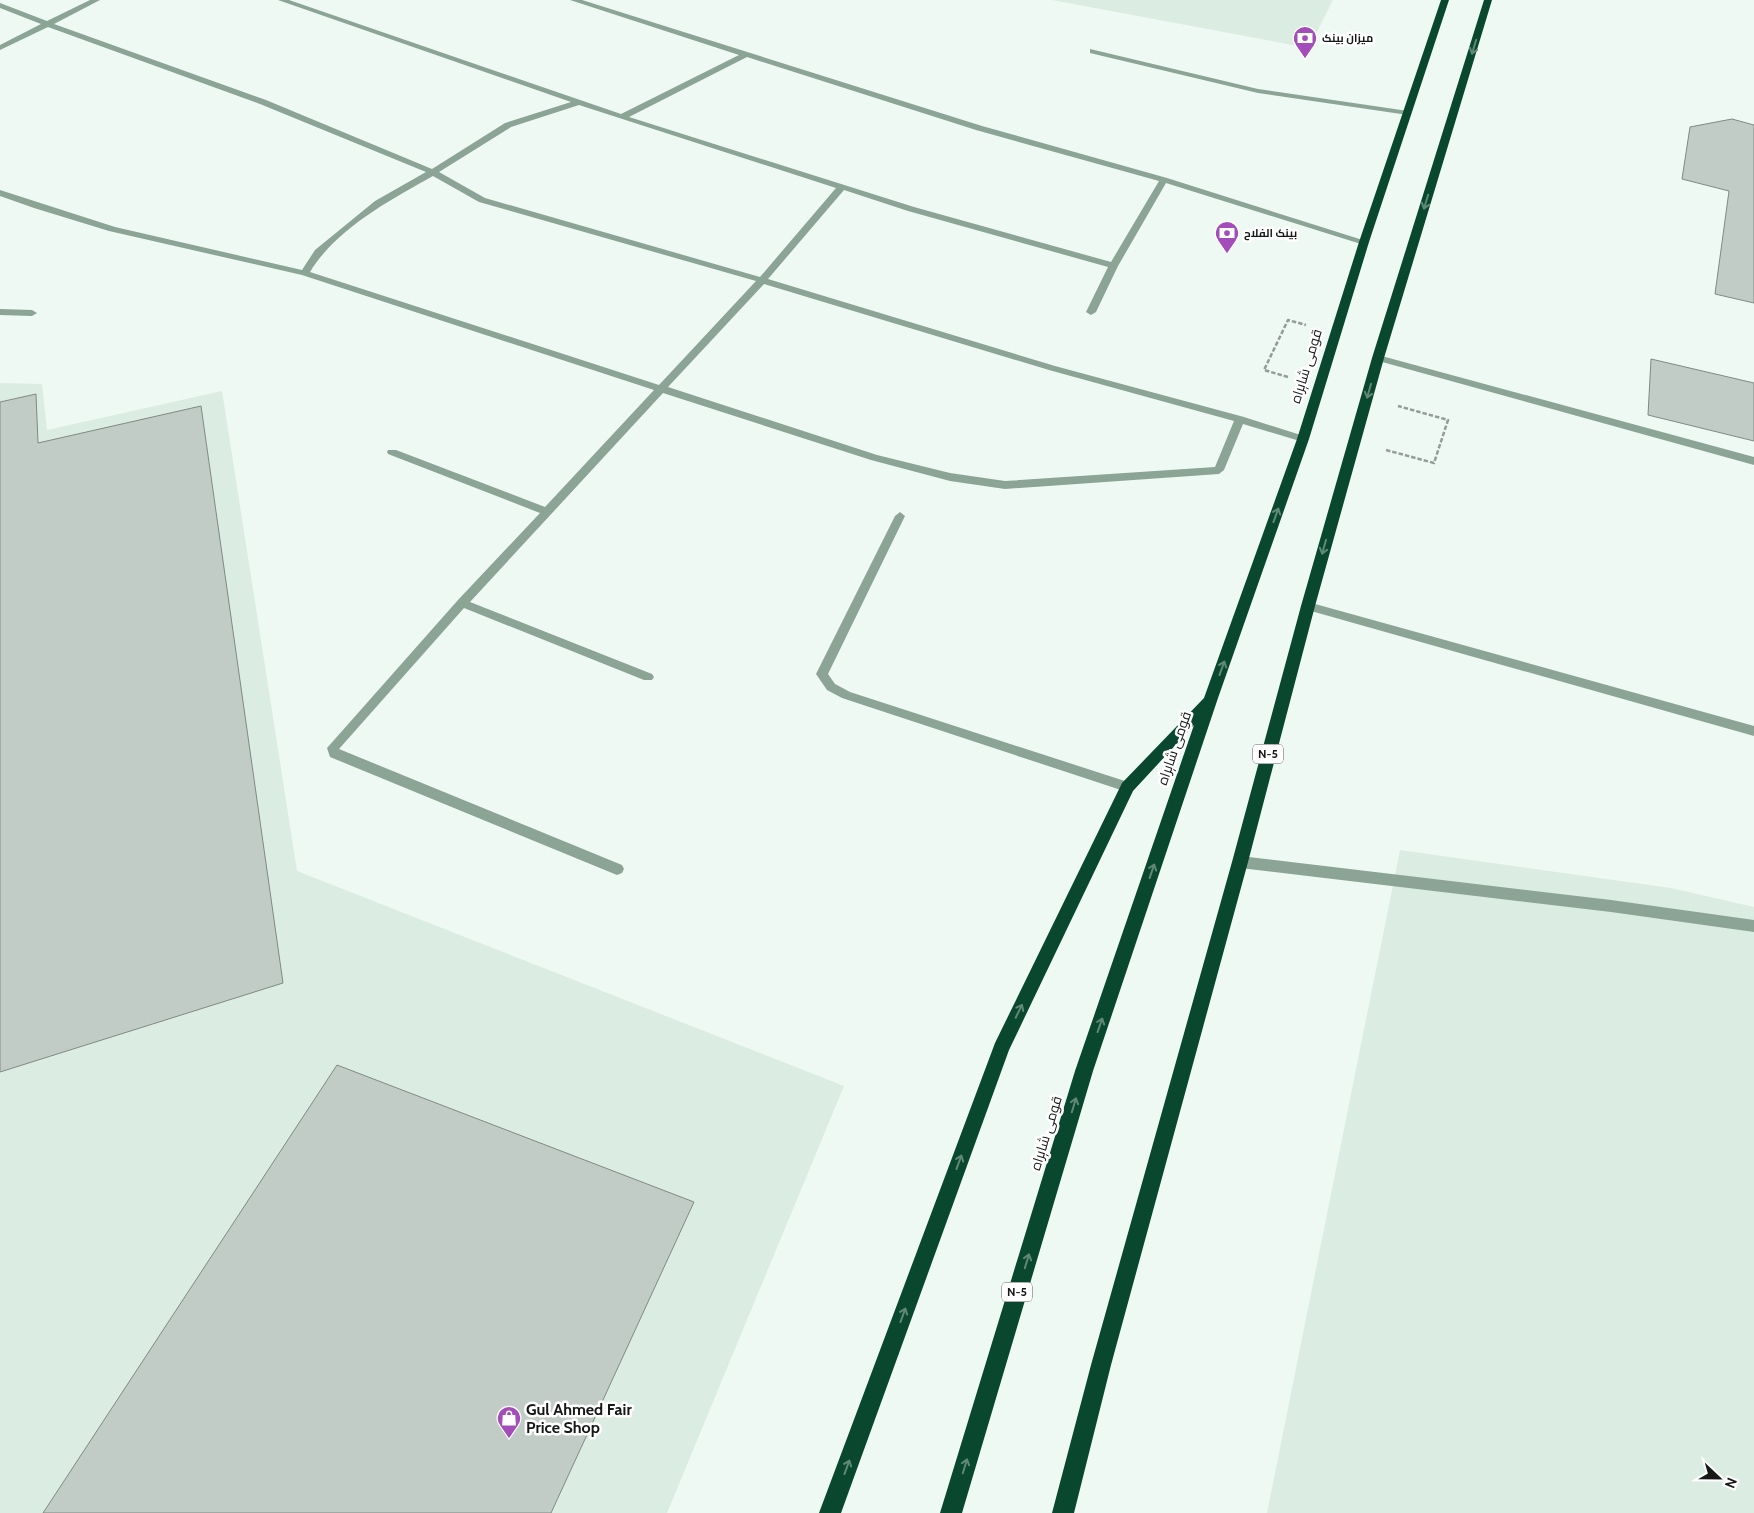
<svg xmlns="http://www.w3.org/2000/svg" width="1754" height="1513" font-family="Cabin,Cairo,sans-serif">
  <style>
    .built { fill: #dbece2 }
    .building { fill: #c2ccc7; stroke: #808983 }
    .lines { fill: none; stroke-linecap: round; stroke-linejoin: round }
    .path { stroke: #949c98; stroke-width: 2.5; stroke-dasharray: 4.5 2; stroke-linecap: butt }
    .lane { fill: #8ba496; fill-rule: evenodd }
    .street { fill: #8ba496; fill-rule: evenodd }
    .highway { fill: #09482e; fill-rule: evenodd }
    .oneway { stroke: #5f8877 }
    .labels { text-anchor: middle; stroke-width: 5; stroke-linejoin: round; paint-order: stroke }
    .far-poi-label { font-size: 11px; font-weight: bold; fill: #151816; stroke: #fff; text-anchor: start }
    .shield { fill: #fff; stroke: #5b5d5c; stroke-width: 1 }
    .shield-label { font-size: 12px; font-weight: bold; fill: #151816 }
    .street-label { font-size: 14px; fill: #151816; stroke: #fff }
    .near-poi-label { font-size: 16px; font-weight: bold; fill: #151816; stroke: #fff; text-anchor: start }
  </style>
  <rect width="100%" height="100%" fill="#eef9f3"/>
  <g class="built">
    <path d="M1052 0H1333L1309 48Z"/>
    <path d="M0 383 42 384 47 430 222 391 297 871 844 1086 667 1513H0Z"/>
    <path d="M1400 850 1671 888 1754 907V1513H1267Z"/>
  </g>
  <g class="building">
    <path d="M1732 119 1754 125V303L1715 294 1729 191 1682 179 1690 127Z"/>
    <path d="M1651 359 1754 383V441L1648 415Z"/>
    <path d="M36 394 38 443 201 406 283 983 0 1072V402Z"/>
    <path d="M337 1065 694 1202 551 1513H43Z"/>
  </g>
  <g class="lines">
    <g class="path">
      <path d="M1288 377 1264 370 1288 320 1306 325"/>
      <path d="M1386 450 1434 463 1448 420 1398 406"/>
    </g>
    <path class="lane" d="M1240 856 1611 900 1754 920V932L1611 912 1240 868 1235 866 1233 862 1235 858Z"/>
    <g class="street">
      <path d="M90 0H100L54 24 266 100 432 169 505 123 571 102 278 0H289L621 114 739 55 570 0H582L982 126 1167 178 1369 242 1367 244H1361L1166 183 1118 266 1096 312 1091 315 1086 312 1108 267 908 211 844 190 768 279 1055 366 1244 417 1307 437 1308 439 1303 442 1243 424 1224 470 1219 474 1005 489 950 481 871 460 663 393 470 602 652 674 654 677 652 680H644L464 608 339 749 622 865 624 869 622 873 617 875 330 757 327 748 458 600 540 513 388 454 387 452 388 450H396L545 507 654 390 302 275 109 231 34 208 0 196V190L115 227 302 270 315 250 375 201 426 172 260 104 48 27 0 50V45L41 24 0 8V3L47 21ZM747 57 976 130 1159 181 1111 262 914 207 629 117ZM579 105 836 188 760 277 485 198 439 172 511 127ZM433 176 479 202 756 281 659 385 310 272C336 229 390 200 433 176ZM764 284 1049 370 1234 421 1215 467 1005 481 950 473 877 455 668 387Z"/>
      <path d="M1090 49 1258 89 1408 111 1412 113 1408 115 1258 93 1090 53Z"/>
      <path d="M0 309 32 310 37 313 32 316 0 315Z"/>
      <path d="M1378 355 1754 457V465L1375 360V356Z"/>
      <path d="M900 512 905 516 828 674 835 684 850 692 1131 783 1133 787 1131 791 1127 792 842 698 827 690 816 674 895 516Z"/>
      <path d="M1308 602 1754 726V736L1304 609 1302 606 1304 603Z"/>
    </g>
    <g class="highway">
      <path d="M1441 0H1449L1369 242 1309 439 1218 698 1093 1071 962 1513H940L1075 1071 1194 725 1133 791 1009 1050 841 1513H819L995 1043 1122 783 1204 698 1297 439 1359 242Z"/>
      <path d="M1484 0H1492L1384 358 1315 606 1248 862 1111 1365 1074 1513H1052L1091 1365 1232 862 1301 606 1372 358Z"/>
    </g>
  </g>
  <defs><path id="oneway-shaft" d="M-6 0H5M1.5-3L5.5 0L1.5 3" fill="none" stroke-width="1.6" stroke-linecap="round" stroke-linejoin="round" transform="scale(1.25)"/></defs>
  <g class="oneway">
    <use href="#oneway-shaft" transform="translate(1474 47) rotate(107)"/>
    <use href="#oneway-shaft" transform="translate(1426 202) rotate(107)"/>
    <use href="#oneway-shaft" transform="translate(1369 391) rotate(106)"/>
    <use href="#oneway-shaft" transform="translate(1276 515) rotate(-70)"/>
    <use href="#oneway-shaft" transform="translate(1324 547) rotate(106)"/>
    <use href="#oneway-shaft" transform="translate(1222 668) rotate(-70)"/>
    <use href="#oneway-shaft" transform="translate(1152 871) rotate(-71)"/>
    <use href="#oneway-shaft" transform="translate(1019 1011) rotate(-64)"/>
    <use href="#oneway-shaft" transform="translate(1100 1025) rotate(-71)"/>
    <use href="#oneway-shaft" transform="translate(1074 1105) rotate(-73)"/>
    <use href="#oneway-shaft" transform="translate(959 1162) rotate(-70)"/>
    <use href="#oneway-shaft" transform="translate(1027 1261) rotate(-73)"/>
    <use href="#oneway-shaft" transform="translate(903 1315) rotate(-70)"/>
    <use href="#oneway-shaft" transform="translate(965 1466) rotate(-73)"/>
    <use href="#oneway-shaft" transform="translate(847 1467) rotate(-70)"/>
  </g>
  <defs>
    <g id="bank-pin" transform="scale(1.25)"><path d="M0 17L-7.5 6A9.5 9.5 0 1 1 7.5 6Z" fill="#a34dba" stroke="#fff"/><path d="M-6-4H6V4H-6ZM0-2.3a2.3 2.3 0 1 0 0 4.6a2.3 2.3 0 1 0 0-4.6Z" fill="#fff"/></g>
    <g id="shop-pin" transform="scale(1.25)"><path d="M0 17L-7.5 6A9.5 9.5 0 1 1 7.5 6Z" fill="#a34dba" stroke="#fff"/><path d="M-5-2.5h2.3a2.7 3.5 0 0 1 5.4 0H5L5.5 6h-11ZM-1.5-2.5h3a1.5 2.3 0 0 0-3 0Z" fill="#fff"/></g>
  </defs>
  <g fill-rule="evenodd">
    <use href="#bank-pin" x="1305" y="38"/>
    <use href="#bank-pin" x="1227" y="233"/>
    <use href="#shop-pin" x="509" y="1418"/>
  </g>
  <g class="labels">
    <g class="far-poi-label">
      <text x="1322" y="42">میزان بینک</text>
      <text x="1244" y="237">بینک الفلاح</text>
    </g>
    <g class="shield">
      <rect x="1253" y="744.5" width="30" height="19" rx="4"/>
      <rect x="1002" y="1282.5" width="30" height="19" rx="4"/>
    </g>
    <g class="shield-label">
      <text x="1268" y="758">N-5</text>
      <text x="1017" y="1296">N-5</text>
    </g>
    <g class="street-label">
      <text transform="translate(1306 366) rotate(-73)" y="5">قومی شاہراہ</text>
      <text transform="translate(1174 748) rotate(-71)" y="5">قومی شاہراہ</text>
      <text transform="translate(1046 1133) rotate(-73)" y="5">قومی شاہراہ</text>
    </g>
    <g class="near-poi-label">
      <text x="526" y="1415">Gul Ahmed Fair<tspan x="526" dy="18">Price Shop</tspan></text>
    </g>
  </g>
  <g transform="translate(1719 1478) rotate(112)" stroke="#ffffff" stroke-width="4" paint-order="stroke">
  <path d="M0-4L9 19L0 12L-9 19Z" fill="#151816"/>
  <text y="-8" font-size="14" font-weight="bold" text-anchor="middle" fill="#151816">N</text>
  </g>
</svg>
